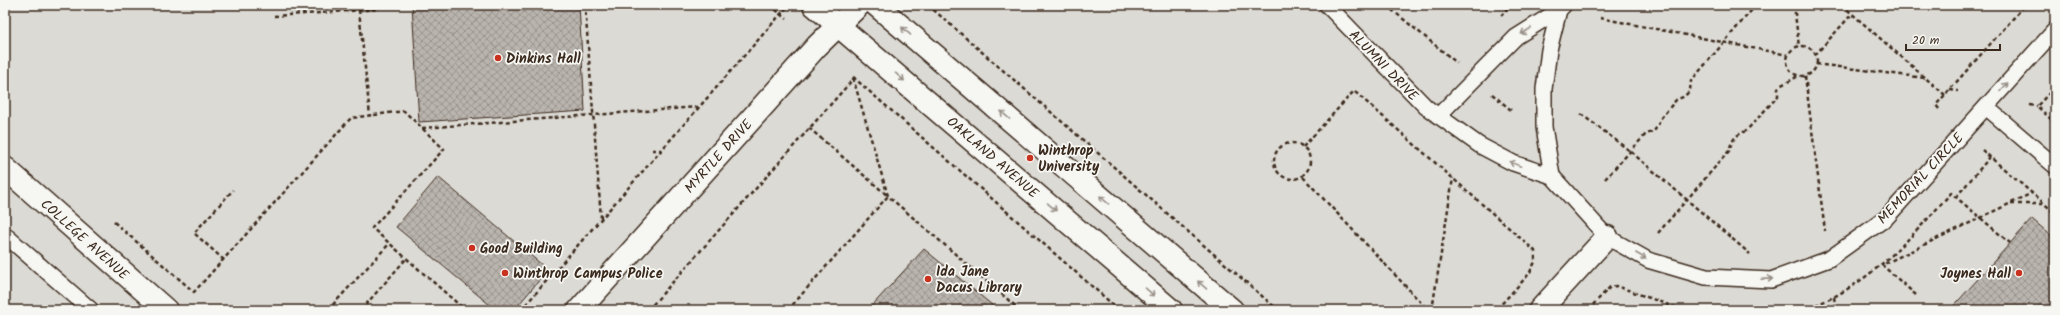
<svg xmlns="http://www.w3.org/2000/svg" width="2060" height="315" font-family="Kalam,sans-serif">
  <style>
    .built { fill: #dcdad4 }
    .building { fill: url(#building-cross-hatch); stroke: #3b2a1e }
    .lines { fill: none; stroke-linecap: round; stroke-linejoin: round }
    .lane-casing { stroke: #3b2a1e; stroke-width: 18 }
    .street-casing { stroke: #3b2a1e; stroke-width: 25 }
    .primary-casing { stroke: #3b2a1e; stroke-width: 25 }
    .path { stroke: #3b2a1e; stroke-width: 2.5; stroke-dasharray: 4 3; stroke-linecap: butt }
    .lane { stroke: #f6f6f2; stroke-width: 15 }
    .street { stroke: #f6f6f2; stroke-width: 22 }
    .primary { stroke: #f6f6f2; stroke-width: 22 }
    .oneway { stroke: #989088 }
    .poi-dot { fill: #c8321e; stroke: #f6f6f2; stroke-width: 1.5 }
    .labels { text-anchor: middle; stroke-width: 3.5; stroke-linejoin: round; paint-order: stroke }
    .poi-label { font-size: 14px; font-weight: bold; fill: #3b2a1e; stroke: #f6f6f2; text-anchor: start }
    .street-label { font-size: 14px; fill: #3b2a1e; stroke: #f6f6f2 }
  </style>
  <defs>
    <pattern id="building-cross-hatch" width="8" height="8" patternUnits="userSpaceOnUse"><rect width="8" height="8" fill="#bab4ae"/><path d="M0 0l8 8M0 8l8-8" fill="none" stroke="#98938d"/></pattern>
  </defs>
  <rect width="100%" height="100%" fill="#ebeae5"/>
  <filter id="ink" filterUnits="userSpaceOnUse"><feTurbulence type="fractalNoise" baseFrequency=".025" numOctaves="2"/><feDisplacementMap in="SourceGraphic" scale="8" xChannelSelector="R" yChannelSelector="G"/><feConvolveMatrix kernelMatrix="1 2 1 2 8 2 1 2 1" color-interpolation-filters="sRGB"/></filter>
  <g filter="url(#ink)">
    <rect class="built" x="5" y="5" width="2050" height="305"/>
    <g class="building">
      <path d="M412 5H579L585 111 419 122Z"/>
      <path d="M438 177 548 270 514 310H496L396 227Z"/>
      <path d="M2032 219 2055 239V310H1950Z"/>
      <path d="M924 249 998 310H868Z"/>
    </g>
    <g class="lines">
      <g class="lane-casing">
        <g id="lane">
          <path d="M1327 5 1426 107 1479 145 1513 163 1552 176 1607 237 1648 260 1706 277 1771 280 1829 259 1886 218 2055 30"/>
          <path d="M1986 107 2055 166"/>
          <path d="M1438 116 1516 37 1559 10"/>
          <path d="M1552 176 1544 127V89L1549 50 1559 10 1564 5"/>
          <path d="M5 235 91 310"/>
        </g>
      </g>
      <g class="street-casing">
        <g id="street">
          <path d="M5 168 166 310"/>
          <path d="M579 310 817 46 859 5"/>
          <path d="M1540 310 1607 237"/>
        </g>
      </g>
      <g class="primary-casing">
        <g id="primary">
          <path d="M814 5 1171 310"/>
          <path d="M876 5 1232 310"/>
        </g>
      </g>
      <g class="path">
        <path d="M371 5 372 9"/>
        <path d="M585 5 601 218"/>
        <path d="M770 5 787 19"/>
        <path d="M928 5 1278 310"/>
        <path d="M1386 5 1457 63"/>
        <path d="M1794 5 1799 47"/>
        <path d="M1842 5 1945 95"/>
        <path d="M359 10 370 116"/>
        <path d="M274 16 379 9"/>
        <path d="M1501 16 1510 5"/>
        <path d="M1600 18 1788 55"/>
        <circle cx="1802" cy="61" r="15"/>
        <path d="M1815 55 1852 14"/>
        <path d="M1816 64 1925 78"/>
        <path d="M1805 76 1825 231"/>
        <path d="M853 77 1119 310"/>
        <path d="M853 78 888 196 1020 310"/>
        <path d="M2055 87 2037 106 2055 123"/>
        <path d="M1950 90 1958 91"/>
        <path d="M1492 94 1511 110"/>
        <path d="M2029 105 2037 106"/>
        <path d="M1939 109 1936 105 2025 5"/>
        <path d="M1581 114 1630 151 1750 254"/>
        <path d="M422 128 698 107"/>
        <circle cx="1292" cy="161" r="18"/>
        <path d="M1303 147 1354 91 1535 251V262L1529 274 1496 310"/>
        <path d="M652 150H661"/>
        <path d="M1982 150 2055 213"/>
        <path d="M1303 177 1428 310"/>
        <path d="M1605 179 1646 134 1653 132 1658 126 1660 119 1676 100 1685 96 1690 90 1691 81 1756 5"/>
        <path d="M1956 197 1990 157"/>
        <path d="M2011 204H2044"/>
        <path d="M114 222 194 292 351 118 404 111 444 149 372 228 465 310"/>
        <path d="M1658 233 1729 151C1732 140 1735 135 1746 131L1778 96V88C1784 82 1791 82 1797 76"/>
        <path d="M224 260 194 233 233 190"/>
        <path d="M1916 295 1882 265 2032 193"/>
        <path d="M1834 297 1836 310"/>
        <path d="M1811 307 1815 310"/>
        <path d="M328 310 389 244"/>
        <path d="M361 310 406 259"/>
        <path d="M521 310 787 7"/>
        <path d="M648 310 855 77"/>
        <path d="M788 310 888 196 809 128"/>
        <path d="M1432 310 1453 178"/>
        <path d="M1588 310 1610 287 1617 286 1682 310"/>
        <path d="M1802 310C1865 290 1908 241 1951 193L2010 243"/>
      </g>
      <use href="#lane" class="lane"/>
      <use href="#street" class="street"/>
      <use href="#primary" class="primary"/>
    </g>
    <defs><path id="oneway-shaft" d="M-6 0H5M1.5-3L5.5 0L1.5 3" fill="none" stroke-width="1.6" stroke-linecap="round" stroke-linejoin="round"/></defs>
    <g class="oneway">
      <use href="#oneway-shaft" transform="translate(906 31) rotate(-139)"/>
      <use href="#oneway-shaft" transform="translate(1526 31) rotate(148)"/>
      <use href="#oneway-shaft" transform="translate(900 77) rotate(41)"/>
      <use href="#oneway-shaft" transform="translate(2004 87) rotate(-48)"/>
      <use href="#oneway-shaft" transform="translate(1005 115) rotate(-139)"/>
      <use href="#oneway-shaft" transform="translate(1515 164) rotate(-158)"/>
      <use href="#oneway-shaft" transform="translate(1104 200) rotate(-139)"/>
      <use href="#oneway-shaft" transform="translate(1052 207) rotate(41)"/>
      <use href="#oneway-shaft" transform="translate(1641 256) rotate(30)"/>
      <use href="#oneway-shaft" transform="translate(1767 279) rotate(-2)"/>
      <use href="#oneway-shaft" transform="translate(1202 285) rotate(-139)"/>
      <use href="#oneway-shaft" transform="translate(1150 292) rotate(41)"/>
    </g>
  </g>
  <g class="poi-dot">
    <circle cx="498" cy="58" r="4"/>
    <circle cx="1030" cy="158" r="4"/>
    <circle cx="472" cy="248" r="4"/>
    <circle cx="505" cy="273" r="4"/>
    <circle cx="2019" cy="273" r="4"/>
    <circle cx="928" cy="279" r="4"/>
  </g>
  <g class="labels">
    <g class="poi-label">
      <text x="506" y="63">Dinkins Hall</text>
      <text x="1038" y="155">Winthrop<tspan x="1038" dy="16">University</tspan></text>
      <text x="480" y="253">Good Building</text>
      <text x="936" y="276">Ida Jane<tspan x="936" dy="16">Dacus Library</tspan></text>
      <text x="513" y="278">Winthrop Campus Police</text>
      <text x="2011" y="278" text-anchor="end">Joynes Hall</text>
    </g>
    <g class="street-label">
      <text transform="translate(1384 65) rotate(46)" y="5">ALUMNI DRIVE</text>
      <text transform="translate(718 156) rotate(-48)" y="5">MYRTLE DRIVE</text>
      <text transform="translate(993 157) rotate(41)" y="5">OAKLAND AVENUE</text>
      <text transform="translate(1920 178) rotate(-47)" y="5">MEMORIAL CIRCLE</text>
      <text transform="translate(85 239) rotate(42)" y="5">COLLEGE AVENUE</text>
    </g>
  </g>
  <rect width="2060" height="315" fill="none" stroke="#f6f6f2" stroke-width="20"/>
  <rect x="10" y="10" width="2040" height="295" fill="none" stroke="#3b2a1e" stroke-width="1.5" filter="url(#ink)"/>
  <path d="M1906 44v6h94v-6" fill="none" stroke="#3b2a1e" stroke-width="2"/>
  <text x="1912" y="44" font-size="12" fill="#3b2a1e" stroke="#f6f6f2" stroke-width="3" paint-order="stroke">20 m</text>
</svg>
